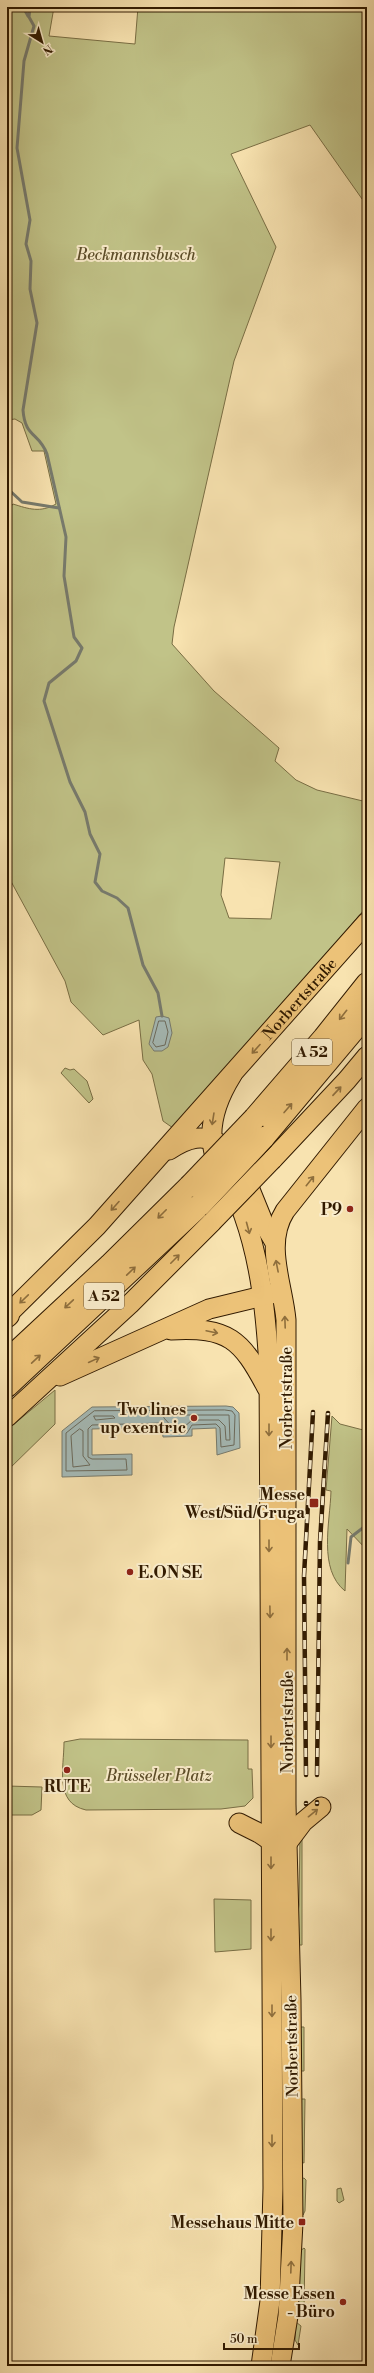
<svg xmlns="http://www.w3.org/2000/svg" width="374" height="2373" font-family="'Libre Bodoni',serif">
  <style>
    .green { fill: #c1c388; stroke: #796e44; fill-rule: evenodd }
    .water { fill: #a5bbb8; stroke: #777b6e }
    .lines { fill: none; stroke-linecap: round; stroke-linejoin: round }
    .shore { stroke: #6b6a5c; stroke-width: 1 }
    .stream { stroke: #777b6e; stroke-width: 3 }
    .major-casing { stroke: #311a00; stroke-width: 21 }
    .highway-casing { stroke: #311a00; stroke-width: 24 }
    .major { stroke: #ecc278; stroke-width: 19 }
    .highway { stroke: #ecc278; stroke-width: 22 }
    .rail-casing { stroke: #311a00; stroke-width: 4.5 }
    .rail { stroke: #faedcc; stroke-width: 3; stroke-dasharray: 9; stroke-linecap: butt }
    .major-bridge-casing { stroke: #311a00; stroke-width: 21; stroke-linecap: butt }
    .highway-bridge-casing { stroke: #311a00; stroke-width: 24; stroke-linecap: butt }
    .major-bridge { stroke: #ecc278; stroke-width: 19 }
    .highway-bridge { stroke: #ecc278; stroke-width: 22 }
    .oneway { stroke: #8e6e3c }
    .poi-dot { fill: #8f2418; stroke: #faedcc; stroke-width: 1.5 }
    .labels { text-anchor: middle; stroke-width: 4; stroke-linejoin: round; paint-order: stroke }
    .shield { fill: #faedcc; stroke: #6d593d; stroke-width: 1 }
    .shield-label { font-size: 15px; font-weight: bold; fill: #311a00 }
    .park-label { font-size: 16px; font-style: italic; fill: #5c4d29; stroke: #faedcc }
    .street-label { font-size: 16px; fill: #311a00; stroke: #faedcc }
    .poi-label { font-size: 16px; font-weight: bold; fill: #311a00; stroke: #faedcc; text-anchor: end }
  </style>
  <rect width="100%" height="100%" fill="#f8e3b0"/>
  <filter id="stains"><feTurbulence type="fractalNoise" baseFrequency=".005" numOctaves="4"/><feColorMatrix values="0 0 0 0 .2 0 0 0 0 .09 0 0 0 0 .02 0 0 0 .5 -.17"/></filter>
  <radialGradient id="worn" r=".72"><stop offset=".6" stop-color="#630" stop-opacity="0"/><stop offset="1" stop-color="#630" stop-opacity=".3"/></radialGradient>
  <g class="green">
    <path d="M7 7H54L49 36 135 44 138 7H367V206L310 125 231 154 276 247 234 361 174 627 172 644 214 691 279 748 275 761 296 780 317 790 367 802V906L331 949 173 1128 163 1121 152 1074 143 1060 139 1020 103 1035 71 1002 65 981 7 874V511L13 504C29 509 40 513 56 504L44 451H32L22 423 15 419 7 420ZM225 858 280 862 271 919 229 918 221 895Z"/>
    <path d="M65 1068 70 1070 74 1069 87 1081 93 1099 89 1103 61 1073Z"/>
    <path d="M55 1390V1424L7 1471V1430Z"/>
    <path d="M332 1416 340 1424 367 1431V1550L347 1529 345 1591C318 1569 330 1523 331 1491L326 1490Z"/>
    <path d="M80 1739 248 1740V1769H252L253 1798 245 1806 221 1809 86 1810C54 1803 64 1768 64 1742Z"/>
    <path d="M7 1786 42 1787 41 1810 32 1815H7Z"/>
    <path d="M300 1836 302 1837V1945H294L299 1905Z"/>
    <path d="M214 1899 251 1900V1949L215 1952Z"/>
    <path d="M300 2027H304V2071H301Z"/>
    <path d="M301 2099H305L304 2163 301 2162Z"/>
    <path d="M304 2178 306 2180 305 2211 303 2215 301 2179Z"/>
    <path d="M341 2188 344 2200 339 2203 337 2201V2189Z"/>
    <path d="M304 2248 305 2249 304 2311H297L300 2251Z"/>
    <path d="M296 2322 301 2326 298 2345 295 2340Z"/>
  </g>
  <g class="water">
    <path d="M162 1016 169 1018 172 1033 168 1047 162 1051H154L149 1044 156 1017Z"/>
    <path d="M226 1406 233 1407 239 1413 240 1448 217 1455 216 1428 192 1429V1436L163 1437 162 1427 92 1429V1455L132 1454V1475L62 1477V1431L92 1407Z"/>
  </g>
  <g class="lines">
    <g class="shore">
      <path d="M159 1021H165L168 1032 165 1045 156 1047 153 1043Z"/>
      <path d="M225 1410 232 1411 235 1415 234 1445 221 1447 220 1428 216 1424 192 1425 187 1433H169L166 1426 162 1423 92 1425 88 1429V1457L92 1459H126L127 1470 66 1471V1433L94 1411Z"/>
      <path d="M166 1415H229L230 1440H226L225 1426 219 1420H192L183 1428H173L164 1418Z"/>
      <path d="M94 1416H113L115 1418 96 1420Z"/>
      <path d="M80 1429 83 1431V1456L90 1465 73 1467 71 1436Z"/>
    </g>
    <g class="stream">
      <path d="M23 7 28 16"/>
      <path d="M30 7 29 17 34 26 24 61 17 148 30 220 26 244 31 261 30 289 37 323 23 410C25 438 39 432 47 454L66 537 64 576 74 637 82 648 76 661 49 683 44 701 70 782 85 812 90 834 100 854 95 882 102 891 117 898 128 908 143 965 158 993 162 1016"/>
      <path d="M7 488 22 502 59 508"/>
      <path d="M348 1563 351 1537 364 1527 367 1531"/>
    </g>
    <g class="major-casing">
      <g id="major">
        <path d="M232 1075C217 1099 206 1127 215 1156 226 1175 237 1195 244 1216 261 1264 266 1316 269 1367L273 2188 270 2301 261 2366"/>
        <path d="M169 1150C187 1138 204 1132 223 1146"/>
        <path d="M272 1160 347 1080 367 1056"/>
        <path d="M242 1170 264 1224 274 1241"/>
        <path id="s1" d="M7 1315 97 1226 367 922"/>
        <path d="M171 1330C229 1327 241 1339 267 1388"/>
        <path d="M60 1376 209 1309 275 1293"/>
        <path d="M7 1417 130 1304 212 1222"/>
        <path d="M239 1823 259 1833 271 1841"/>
        <path d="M288 1842 303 1822 321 1807"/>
        <path d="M280 2366 288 2316 293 2223 291 2000 286 1804V1320C283 1285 264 1244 285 1211L367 1108"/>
      </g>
    </g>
    <g class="highway-casing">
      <g id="highway">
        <path d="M255 1118 324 1038 367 984"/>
        <path d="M263 1138 367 1014"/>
        <path d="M7 1316 8 1315"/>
        <path d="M7 1361 110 1265 190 1186"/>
        <path d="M7 1386 200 1205"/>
      </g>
    </g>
    <use href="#major" class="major"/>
    <use href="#highway" class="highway"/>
    <g class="rail-casing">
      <g id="rail">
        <path d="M306 1775 304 1576 313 1412"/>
        <path d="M317 1775 320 1542 328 1413"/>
        <path d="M317 1802V1804"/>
        <path d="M306 1804V1803"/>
      </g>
    </g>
    <use href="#rail" class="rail"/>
    <g class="major-bridge-casing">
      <path id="major-bridge" d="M212 1222 272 1160"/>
    </g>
    <g class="highway-bridge-casing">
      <g id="highway-bridge">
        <path d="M190 1186 255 1118"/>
        <path d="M200 1205 263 1138"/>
      </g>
    </g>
    <use href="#major-bridge" class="major-bridge"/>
    <use href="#highway-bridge" class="highway-bridge"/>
  </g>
  <defs><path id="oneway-shaft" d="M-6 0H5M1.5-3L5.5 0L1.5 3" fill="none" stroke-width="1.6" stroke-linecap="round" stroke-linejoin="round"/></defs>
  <g class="oneway">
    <use href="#oneway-shaft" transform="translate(343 1015) rotate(128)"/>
    <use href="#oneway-shaft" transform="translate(256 1049) rotate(132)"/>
    <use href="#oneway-shaft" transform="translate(337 1091) rotate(-47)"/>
    <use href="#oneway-shaft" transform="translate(288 1108) rotate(-49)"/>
    <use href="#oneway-shaft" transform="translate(213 1119) rotate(99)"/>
    <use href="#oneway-shaft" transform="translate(310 1181) rotate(-51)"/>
    <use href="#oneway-shaft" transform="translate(115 1206) rotate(132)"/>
    <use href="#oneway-shaft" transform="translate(162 1214) rotate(135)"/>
    <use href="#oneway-shaft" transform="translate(248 1228) rotate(75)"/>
    <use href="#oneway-shaft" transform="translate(175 1259) rotate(-45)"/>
    <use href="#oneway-shaft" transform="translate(277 1266) rotate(-101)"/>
    <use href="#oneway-shaft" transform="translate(131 1271) rotate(-44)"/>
    <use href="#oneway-shaft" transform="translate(24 1299) rotate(136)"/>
    <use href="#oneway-shaft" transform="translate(69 1304) rotate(137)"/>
    <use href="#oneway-shaft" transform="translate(285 1322) rotate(-92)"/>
    <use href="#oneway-shaft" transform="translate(212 1332) rotate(12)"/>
    <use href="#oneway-shaft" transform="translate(36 1359) rotate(-43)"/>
    <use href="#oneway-shaft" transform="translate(94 1360) rotate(-25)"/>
    <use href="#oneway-shaft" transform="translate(269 1430) rotate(90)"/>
    <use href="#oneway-shaft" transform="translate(269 1546) rotate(90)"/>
    <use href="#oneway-shaft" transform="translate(270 1612) rotate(89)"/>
    <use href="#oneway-shaft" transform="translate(287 1654) rotate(-90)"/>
    <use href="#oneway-shaft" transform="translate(271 1742) rotate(90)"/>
    <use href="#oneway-shaft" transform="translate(313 1813) rotate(-39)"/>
    <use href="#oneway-shaft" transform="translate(271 1863) rotate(90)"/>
    <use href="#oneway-shaft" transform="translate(271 1935) rotate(90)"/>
    <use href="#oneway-shaft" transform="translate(272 2011) rotate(90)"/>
    <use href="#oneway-shaft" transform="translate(272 2141) rotate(90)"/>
    <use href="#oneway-shaft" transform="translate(291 2267) rotate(-88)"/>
  </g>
  <g class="poi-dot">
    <circle cx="350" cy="1209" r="4"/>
    <circle cx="194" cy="1418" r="4"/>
    <rect x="309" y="1498" width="10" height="10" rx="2"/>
    <circle cx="130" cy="1572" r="4"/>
    <circle cx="67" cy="1770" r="4"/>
    <rect x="298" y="2218" width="8" height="8" rx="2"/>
    <circle cx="343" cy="2302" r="4"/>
  </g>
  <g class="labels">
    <g class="shield">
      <rect x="292" y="1039" width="40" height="26" rx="3"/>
      <rect x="84" y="1283" width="40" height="26" rx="3"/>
    </g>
    <g class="shield-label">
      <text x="312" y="1057">A 52</text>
      <text x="104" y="1301">A 52</text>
    </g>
    <g class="park-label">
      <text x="136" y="260">Beckmannsbusch</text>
      <text x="159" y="1781">Brüsseler Platz</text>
    </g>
    <g class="street-label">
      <text dy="6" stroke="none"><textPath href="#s1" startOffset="431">Norbertstraße</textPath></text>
      <text transform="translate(286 1398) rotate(-90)" y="6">Norbertstraße</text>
      <text transform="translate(287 1722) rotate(-90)" y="6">Norbertstraße</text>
      <text transform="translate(291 2046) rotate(-91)" y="6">Norbertstraße</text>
    </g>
    <g class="poi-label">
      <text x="342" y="1215">P9</text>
      <text x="186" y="1415">Two lines<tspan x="186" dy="18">up exentric</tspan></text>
      <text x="305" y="1500">Messe<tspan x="305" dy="18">West/Süd/Gruga</tspan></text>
      <text x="138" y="1578" text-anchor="start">E.ON SE</text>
      <text x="67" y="1792" text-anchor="middle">RUTE</text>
      <text x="294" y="2228">Messehaus Mitte</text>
      <text x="335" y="2299">Messe Essen<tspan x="335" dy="18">- Büro</tspan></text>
    </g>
  </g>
  <rect width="374" height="2373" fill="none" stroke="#f8e3b0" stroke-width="24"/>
  <rect x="8" y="8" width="358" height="2357" fill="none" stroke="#311a00" stroke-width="2"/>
  <rect x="12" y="12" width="350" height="2349" fill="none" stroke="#311a00"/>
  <g transform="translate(42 42) rotate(143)" stroke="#faedcc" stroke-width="3" paint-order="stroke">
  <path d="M0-3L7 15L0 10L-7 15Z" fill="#311a00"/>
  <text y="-6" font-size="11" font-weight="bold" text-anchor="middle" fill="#311a00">N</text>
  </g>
  <path d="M224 2343v6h75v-6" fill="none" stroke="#311a00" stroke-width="2"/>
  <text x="230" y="2343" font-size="12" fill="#311a00" stroke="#faedcc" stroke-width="3" paint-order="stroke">50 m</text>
  <rect width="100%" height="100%" filter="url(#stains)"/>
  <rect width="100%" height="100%" fill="url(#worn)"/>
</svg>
